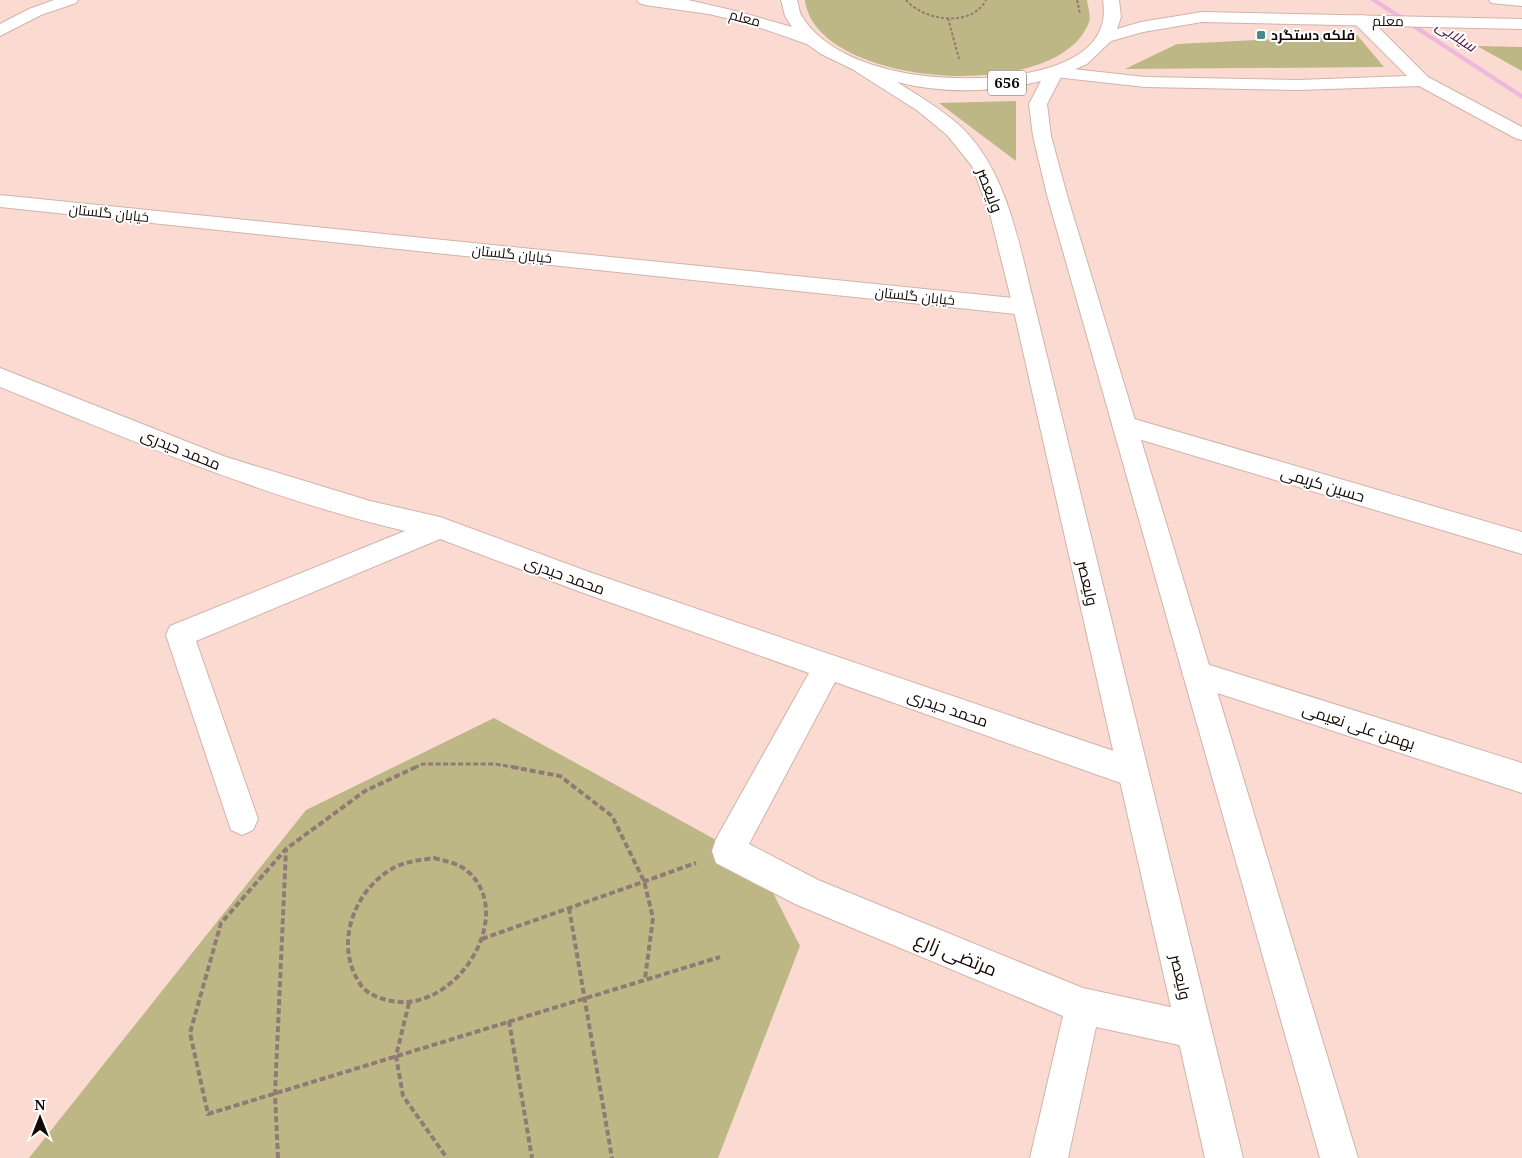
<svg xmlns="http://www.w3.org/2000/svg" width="1522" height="1158" font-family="'Noto Serif',Cairo,serif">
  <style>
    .green { fill: #bdb786 }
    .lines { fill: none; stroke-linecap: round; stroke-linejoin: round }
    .stream { fill: #edb8dc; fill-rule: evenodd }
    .street-casing { stroke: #d1b3a9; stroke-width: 2 }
    .secondary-casing { stroke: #d1b3a9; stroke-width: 2 }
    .primary-casing { stroke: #d1b3a9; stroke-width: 2 }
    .path-far2 { stroke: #907b74; stroke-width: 2; stroke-dasharray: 3 2; stroke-linecap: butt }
    .path-far1 { stroke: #907b74; stroke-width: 3; stroke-dasharray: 5 2.5; stroke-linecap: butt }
    .path { stroke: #907b74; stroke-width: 4; stroke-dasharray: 6 3; stroke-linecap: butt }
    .street { fill: #fff; fill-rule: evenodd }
    .secondary { fill: #fff; fill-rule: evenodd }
    .primary { fill: #fff; fill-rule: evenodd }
    .poi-dot { fill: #448b8a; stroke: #fff; stroke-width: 2 }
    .labels { text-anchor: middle; stroke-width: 4; stroke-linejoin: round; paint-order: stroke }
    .far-street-label { font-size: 14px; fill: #120906; stroke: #fff }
    .far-poi-label { font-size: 14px; font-weight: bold; fill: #120906; stroke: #fff; text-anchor: start }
    .far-water-label { font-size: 15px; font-style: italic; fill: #4d1040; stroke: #fff }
    .shield { fill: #fff; stroke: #595351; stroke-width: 1 }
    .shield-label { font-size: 15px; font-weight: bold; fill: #120906 }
    .street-label { font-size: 16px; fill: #120906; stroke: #fff }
    .near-street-label { font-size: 19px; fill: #120906; stroke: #fff }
  </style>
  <rect width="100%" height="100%" fill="#fbdbd1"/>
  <g class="green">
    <path d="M805 0H1087C1088 6 1091 17 1089 22 1059 106 814 87 805 0Z"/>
    <path d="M1357 35 1384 67 1125 69 1177 44Z"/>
    <path d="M1477 46 1522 47V71Z"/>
    <path d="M1016 101V161L939 103Z"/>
    <path d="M494 718 758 863 800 946 718 1158H29L306 810Z"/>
  </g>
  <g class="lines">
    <path class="stream" d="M1370 0H1378L1522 94V99Z"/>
    <g class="street-casing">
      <g id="street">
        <path d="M1361 15 1367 16 1428 77 1522 127V140L1515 138 1419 86 1298 90 1145 87 1055 77 1049 76 1046 72 1049 68 1055 67 1145 77 1298 80 1407 76 1355 24 1353 20 1355 16Z"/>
        <path d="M0 368 226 457 370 501 440 517 592 573 1143 761 1148 772 1143 783 1132 787 835 682 749 844 818 880 1083 988 1193 1012 1206 1017 1211 1030 1206 1043 1193 1048 1096 1027 1068 1158H1030L1063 1016 795 904 716 863 712 851 716 839 809 673 578 591 440 539 196 641 258 819 253 830 242 835 231 830 166 635 170 626 405 531C265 498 133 441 0 387Z"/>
        <path d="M1124 416 1522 532V554L1115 432 1112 425 1115 418Z"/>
        <path d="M1197 661 1522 763V793L1187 683 1182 674 1187 665Z"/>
      </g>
    </g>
    <g class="secondary-casing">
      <g id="secondary">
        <path d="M54 0H78L76 3 41 15 0 36V24L29 9Z"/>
        <path d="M0 195 1024 299 1032 302 1035 307 1032 312 1024 315 0 207Z"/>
      </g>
    </g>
    <g class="primary-casing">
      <g id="primary">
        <path d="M637 0H688L736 11 792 27 785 16 781 0H797C799 6 799 13 803 18 823 49 865 65 900 72 953 84 1118 87 1103 0H1119L1121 17 1117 29 1141 22 1202 12 1522 19V29L1202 22 1143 32 1111 41 1087 64 1062 75 1047 104 1051 136 1067 195 1358 1158H1320L1047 195 1033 136 1029 104 1041 81C995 92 944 94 897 82 919 96 941 109 960 126 1008 171 1019 246 1035 307L1243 1158H1205L1013 307 990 214 972 166 947 135 918 111 852 69 821 54 807 44 746 23 709 14 645 5 639 3Z"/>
        <path d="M1489 0H1522V6L1491 3Z"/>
      </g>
    </g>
    <g class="path-far2">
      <path d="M906 0C924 21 971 28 986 0"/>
      <path d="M1077 0 1080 14"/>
      <path d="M948 18 959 59"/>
    </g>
    <path class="path-far1" d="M414 768 423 764H495L519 768"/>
    <g class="path">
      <path d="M416 767 365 791 286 849 221 923 190 1033 208 1114 720 957"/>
      <path d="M512 767 560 776 612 816 644 881 653 918 645 979"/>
      <path d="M434 858C445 861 457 863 466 870 520 913 455 1018 387 1000 376 997 365 993 359 982 333 942 356 886 397 866 409 861 421 860 434 858Z"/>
      <path d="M569 908 612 1158"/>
      <path d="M482 939 696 863"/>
      <path d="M409 1003 396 1056 403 1096 447 1158"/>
      <path d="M509 1021 532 1158"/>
      <path d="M278 1158 275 1094 286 850"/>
    </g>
    <use href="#street" class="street"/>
    <use href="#secondary" class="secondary"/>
    <use href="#primary" class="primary"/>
  </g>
  <rect class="poi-dot" x="1256" y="30" width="10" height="10" rx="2.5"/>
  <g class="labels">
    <g class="far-street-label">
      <text transform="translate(745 18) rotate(15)" y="5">معلم</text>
      <text transform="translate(1388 21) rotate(1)" y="5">معلم</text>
      <text transform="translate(109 213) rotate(6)" y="5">خیابان گلستان</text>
      <text transform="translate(512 254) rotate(6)" y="5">خیابان گلستان</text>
      <text transform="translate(915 296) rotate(6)" y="5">خیابان گلستان</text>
    </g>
    <g class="far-poi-label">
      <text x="1271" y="40">فلکه دستگرد</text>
    </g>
    <g class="far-water-label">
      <text transform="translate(1456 36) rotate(33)" y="5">سیلابی</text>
    </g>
    <rect class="shield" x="988" y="70.5" width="38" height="25" rx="4"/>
    <g class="shield-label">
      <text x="1007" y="88">656</text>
    </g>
    <g class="street-label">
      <text transform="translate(990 190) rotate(69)" y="6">ولیعصر</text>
      <text transform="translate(181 449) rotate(22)" y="6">محمد حیدری</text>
      <text transform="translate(1323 484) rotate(17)" y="6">حسین کریمی</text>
      <text transform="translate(565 575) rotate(20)" y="6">محمد حیدری</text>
      <text transform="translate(1088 583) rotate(77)" y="6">ولیعصر</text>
      <text transform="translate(948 708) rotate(19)" y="6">محمد حیدری</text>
      <text transform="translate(1359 726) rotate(18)" y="6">بهمن علی نعیمی</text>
      <text transform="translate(1181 977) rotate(77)" y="6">ولیعصر</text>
    </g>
    <g class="near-street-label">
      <text transform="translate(956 954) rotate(22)" y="7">مرتضی زارع</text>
    </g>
  </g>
  <g transform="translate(40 1118)" stroke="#ffffff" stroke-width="4" paint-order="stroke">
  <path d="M0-4L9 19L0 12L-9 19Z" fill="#120906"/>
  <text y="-8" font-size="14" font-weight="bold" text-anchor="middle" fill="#120906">N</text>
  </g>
</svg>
